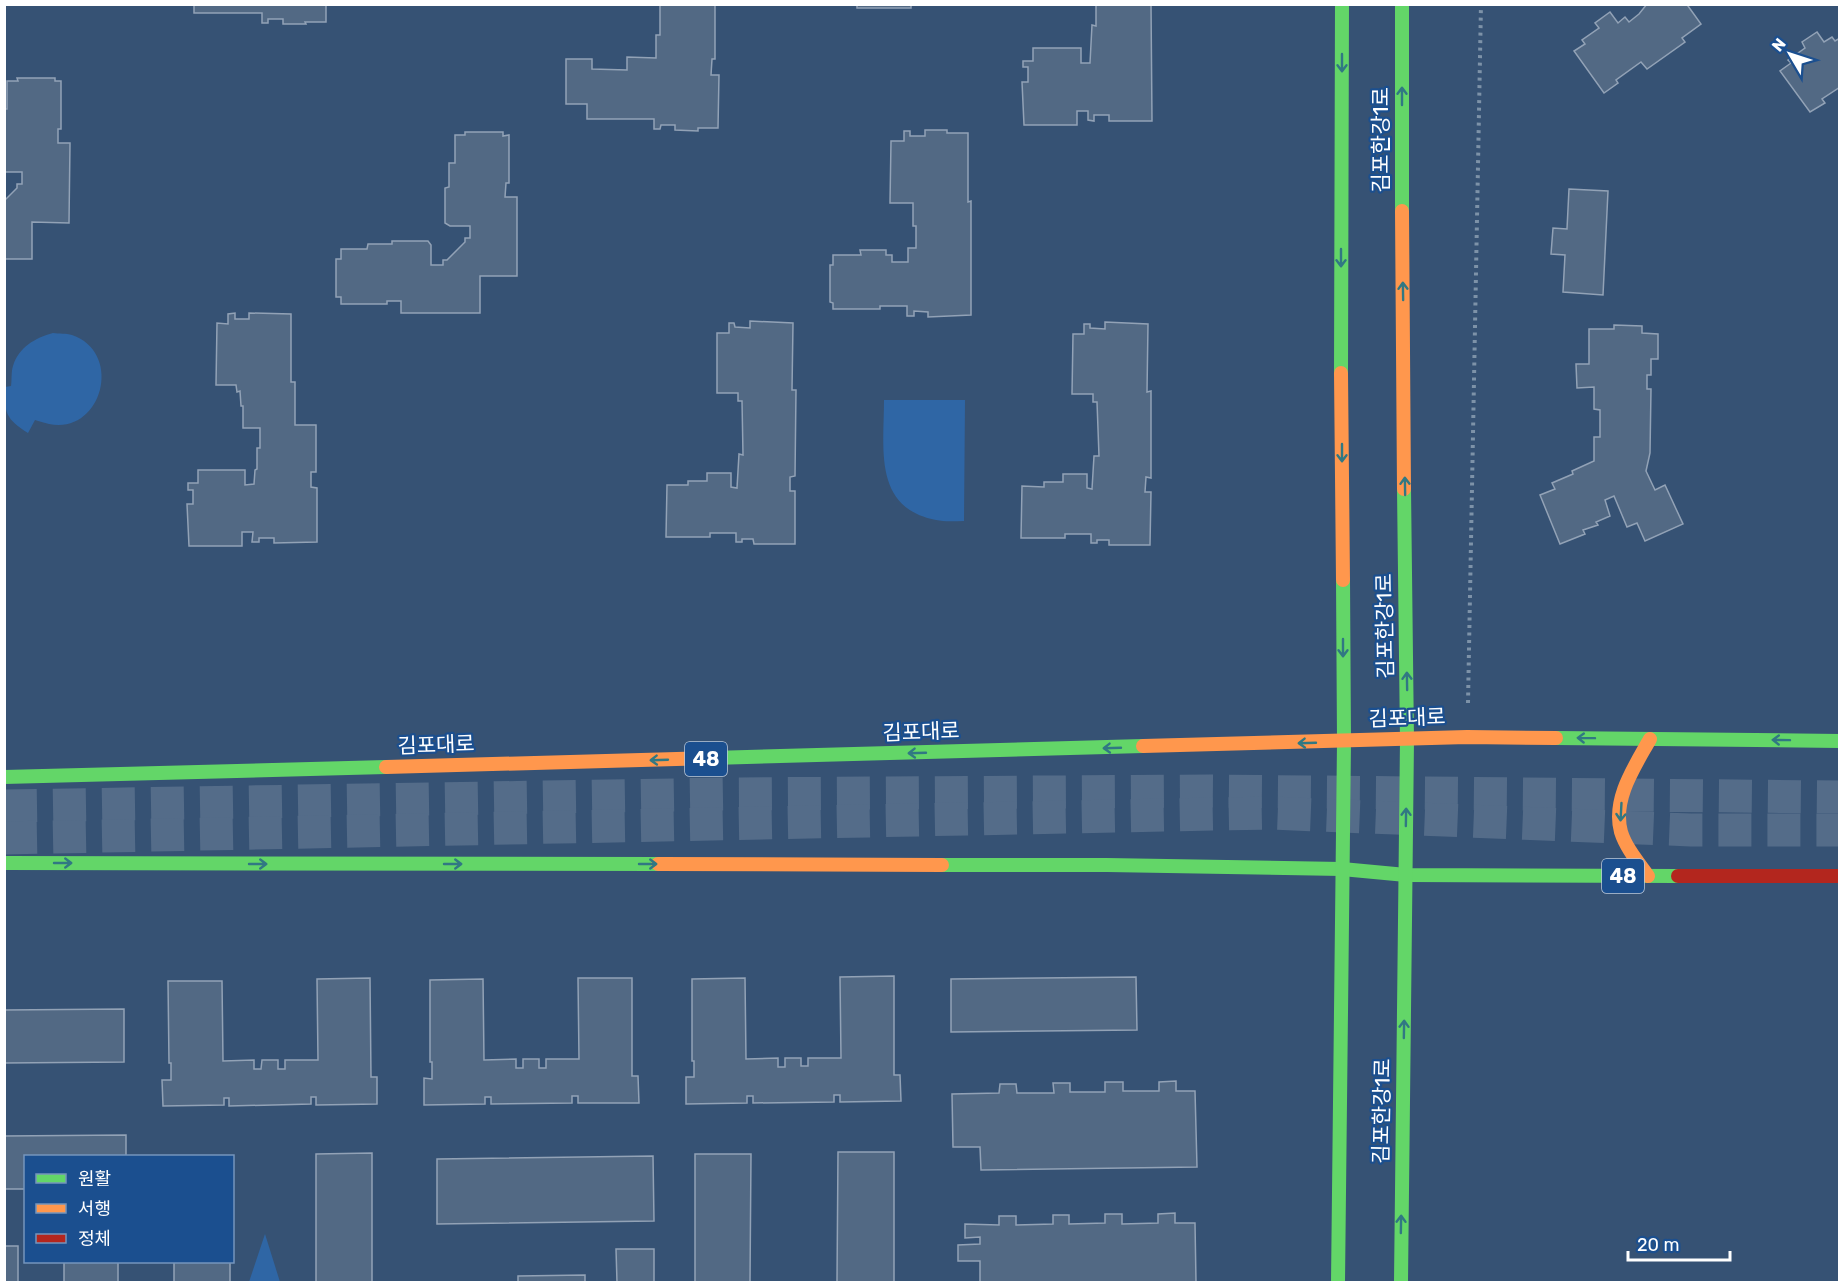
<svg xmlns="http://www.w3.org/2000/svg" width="1844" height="1287" font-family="Rubik,'Noto Sans KR',sans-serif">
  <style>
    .green { fill: #2f66a5 }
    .building { fill: #526984; stroke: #92a2b6; stroke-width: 1.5 }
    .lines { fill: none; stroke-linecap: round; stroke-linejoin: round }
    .primary-tunnel { stroke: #546c89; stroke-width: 33; stroke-dasharray: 33 16; stroke-linecap: butt }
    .path { stroke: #7d92a8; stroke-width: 4; stroke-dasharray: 3 4.5; stroke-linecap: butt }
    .fast { stroke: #63d668; stroke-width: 14 }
    .slow { stroke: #ff974d; stroke-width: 14 }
    .jam { stroke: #b3261e; stroke-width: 14 }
    .oneway { stroke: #317883 }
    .labels { text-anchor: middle; stroke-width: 4.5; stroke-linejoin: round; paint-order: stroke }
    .shield { fill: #1b4f8f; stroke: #bbcadd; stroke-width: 1.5 }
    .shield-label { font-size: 20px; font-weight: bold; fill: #fff }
    .street-label { font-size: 21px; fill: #fff; stroke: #1b4f8f }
  </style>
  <rect width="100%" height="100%" fill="#365274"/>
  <g class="green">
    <path d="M53 333C59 334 66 333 72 335 124 353 102 435 49 424 44 423 39 421 35 420L28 433C6 419 4 413 5 387L11 386C12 380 11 372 13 366 19 347 35 338 53 333Z"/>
    <path d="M884 400H965L964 521C955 521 945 522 936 520 873 508 884 449 884 400Z"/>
    <path d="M265 1234 280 1282H249Z"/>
  </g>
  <g class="building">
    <path d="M194 4H326V22H305L306 24H283V19H268V23H262V13H194Z"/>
    <path d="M660 4H715V59H712L711 75H719L718 128H698V131L675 130V125H661L660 129H654V119H587V104H566V59H592V69L627 70V57L656 58V35H660Z"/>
    <rect x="857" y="4" width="54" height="4"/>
    <path d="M1078 4H1151L1152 121H1109V115H1094V121L1088 120V111H1077V125H1024L1022 82H1028V67H1023V61H1033V48H1081V63H1090L1092 25 1096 26V5Z"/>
    <path d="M1647 4H1690L1688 6 1701 24 1682 38 1685 42 1647 69 1641 62 1616 80 1618 83 1604 93 1574 51 1585 44 1582 40 1599 28 1595 23 1610 12 1618 23 1625 17 1629 22 1639 14Z"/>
    <path d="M1817 32 1824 42 1832 37 1835 41 1840 38V87L1822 99 1825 103 1810 112 1780 71 1791 63 1788 60 1805 48 1802 42Z"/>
    <path d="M17 78H55V81H61V129H58V143H70L69 223 32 222V259H4V201L17 188V184H22V172H4V109H7V81H18Z"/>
    <path d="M925 130H947V133H968V202L971 201V315L928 317V312L914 311V316H907V306H880V309H833V303L830 302V265H833V255H861L860 250H886V255H892V262H908V248H916V226H913V203H890L891 141H904V131H910V136H925Z"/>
    <path d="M465 132H503V136L509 135V183H506L505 197H517V276H480V313H401V301H387V304H341V297H336V259H341V249H367L368 244H392V241H428L431 245V265H443V260H447L465 242V238H470V226H450L445 223V188L449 187V163H455V135H465Z"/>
    <path d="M1569 189 1608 191 1603 295 1563 292 1565 255 1551 254 1553 228 1567 229Z"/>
    <path d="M235 313V319H249V313L291 314V382H295V425H316V472H311V487L317 488V542L274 543V538H259V542H252L253 532H242V546H189L187 504H193V490H188V483H198V470H245V485L254 484 255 470 257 469V448H260V428H243V406H241L240 391 237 392 236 385H216L217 323 228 324V314Z"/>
    <path d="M750 321 793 323 792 390H796L795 476 790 477V491H795V544H754L753 539H742V542H736V533H710V537H666L667 485H688V481H707V473H731V487L737 488 739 454 743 455 742 401H738V393H717V333H729V323H734L735 327 750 328Z"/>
    <path d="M1105 322 1148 324 1147 392 1151 391V478L1146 477 1145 492H1151L1150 545H1109V540H1097V543H1091V534H1065V538H1021L1022 486 1044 487V482H1063V474H1087V488L1092 489 1094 456H1099L1097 402H1093V394H1072L1073 334H1084V324H1090V328L1105 329Z"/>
    <path d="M1614 325 1642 326V333L1658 334V359H1651V375H1647V389H1651L1650 453 1646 471 1655 490 1665 485 1683 524 1645 541 1637 523 1627 527 1614 496 1605 500 1610 516 1596 522 1598 525 1583 530 1585 534 1560 544 1540 495 1555 489 1552 483 1573 474 1572 471 1594 461V437H1600V410L1594 409V387L1577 388 1576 364H1589V329H1614Z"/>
    <path d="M894 976V1075H900L901 1101 840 1102V1095H834V1102L753 1103V1096H747V1103L686 1104V1077H694V1061H692V979L745 978 746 1059 778 1058V1067H785V1058H801V1066H808V1058H841L840 977Z"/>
    <path d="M1136 977 1137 1030 951 1032V979Z"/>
    <path d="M370 978 371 1077H377V1104L316 1105V1097H311V1104L229 1106V1098H224V1105L163 1106 162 1080H171V1063H169L168 981H222L223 1061 254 1060V1069H261L262 1060H278V1069H285V1060H318L317 979Z"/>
    <path d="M578 978H632V1076H638L639 1103H578V1096H572V1103L491 1104V1097H485V1104L424 1105V1078L432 1079V1062H430V980L483 979 484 1060 516 1059V1068H523V1059H539V1068H546V1059H579Z"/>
    <path d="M124 1009V1062L4 1063V1010Z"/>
    <path d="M1176 1081V1091H1195L1197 1167 981 1170 980 1147H953L952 1094 999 1093 1000 1084H1016L1017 1093H1054L1053 1083H1070V1092H1105V1082H1123V1091H1159V1082Z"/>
    <path d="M126 1135V1156H26V1189H4V1136Z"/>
    <path d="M838 1152H894V1282H837Z"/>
    <path d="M372 1153V1282H316V1154Z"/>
    <path d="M695 1154H751L750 1282H695Z"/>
    <path d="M653 1156 654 1221 437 1224V1159Z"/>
    <path d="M1175 1213V1223H1195L1196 1282H980V1261H958V1245L980 1244V1237L965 1238V1224L999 1225V1216H1016V1225L1053 1224V1215H1069V1224L1105 1223V1214H1122V1224L1158 1223V1214Z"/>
    <rect x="4" y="1246" width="14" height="36"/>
    <path d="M616 1249H654V1282H617Z"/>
    <rect x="64" y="1262" width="54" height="20"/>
    <rect x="174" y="1262" width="56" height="20"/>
    <path d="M585 1275V1282H518V1276Z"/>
  </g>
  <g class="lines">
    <g class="primary-tunnel">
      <path d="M4 806 727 794 1210 791 1840 797"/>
      <path d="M4 838 1269 813 1691 830H1840"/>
    </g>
    <path class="path" d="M1468 703 1481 4"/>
    <g class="fast">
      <path d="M1402 4V211"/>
      <path d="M1341 373 1342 4"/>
      <path d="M1556 738 1840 741"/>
      <path d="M712 758 1143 746"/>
      <path d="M4 777 386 767"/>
      <path d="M4 863 658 864"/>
      <path d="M942 865H1107L1342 869 1406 875 1678 876"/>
      <path d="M1338 1282 1344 742 1343 580"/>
      <path d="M1401 1282 1407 740 1404 489"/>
    </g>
    <g class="slow">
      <path d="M1402 211 1404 489"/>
      <path d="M1341 373 1343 580"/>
      <path d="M1143 746 1467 737 1556 738"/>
      <path d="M386 767 712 758"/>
      <path d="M658 864 942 865"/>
      <path d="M1648 876C1638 862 1626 848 1621 832 1612 799 1635 766 1650 739"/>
    </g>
    <path class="jam" d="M1678 876H1840"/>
  </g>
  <defs><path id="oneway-shaft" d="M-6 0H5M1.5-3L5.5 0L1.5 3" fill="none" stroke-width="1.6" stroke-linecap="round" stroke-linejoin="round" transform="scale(1.5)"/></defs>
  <g class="oneway">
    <use href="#oneway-shaft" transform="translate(1342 63) rotate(90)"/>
    <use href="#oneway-shaft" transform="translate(1402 96) rotate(-90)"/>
    <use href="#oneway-shaft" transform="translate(1341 258) rotate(90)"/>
    <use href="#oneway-shaft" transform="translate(1403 291) rotate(-91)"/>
    <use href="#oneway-shaft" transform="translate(1342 453) rotate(90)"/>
    <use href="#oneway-shaft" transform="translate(1405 486) rotate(-91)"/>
    <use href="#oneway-shaft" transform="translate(1343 648) rotate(90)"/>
    <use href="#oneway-shaft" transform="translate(1407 681) rotate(-91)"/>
    <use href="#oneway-shaft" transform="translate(1586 738) rotate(-179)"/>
    <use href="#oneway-shaft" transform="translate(1781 740) rotate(-179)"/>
    <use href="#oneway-shaft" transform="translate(1307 743) rotate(178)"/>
    <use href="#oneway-shaft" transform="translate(1112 748) rotate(178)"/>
    <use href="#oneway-shaft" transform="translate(917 753) rotate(178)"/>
    <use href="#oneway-shaft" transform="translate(659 760) rotate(178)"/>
    <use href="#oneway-shaft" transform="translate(1621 812) rotate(93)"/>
    <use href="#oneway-shaft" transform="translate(1406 817) rotate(-89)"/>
    <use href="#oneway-shaft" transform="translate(63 863)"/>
    <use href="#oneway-shaft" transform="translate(258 864)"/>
    <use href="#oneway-shaft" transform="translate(453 864)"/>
    <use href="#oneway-shaft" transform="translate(648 864)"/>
    <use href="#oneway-shaft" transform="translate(1404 1029) rotate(-89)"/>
    <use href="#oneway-shaft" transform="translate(1401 1224) rotate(-89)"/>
  </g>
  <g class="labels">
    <g class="shield">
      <rect x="685" y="742" width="42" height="34" rx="4.5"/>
      <rect x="1602" y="859" width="42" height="34" rx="4.5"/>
    </g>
    <g class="shield-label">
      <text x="706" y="766">48</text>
      <text x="1623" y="883">48</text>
    </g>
    <g class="street-label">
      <text transform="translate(1381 140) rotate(-90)" y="7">김포한강1로</text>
      <text transform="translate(1385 626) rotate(-91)" y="7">김포한강1로</text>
      <text transform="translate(1407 718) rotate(-2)" y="7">김포대로</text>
      <text transform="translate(921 732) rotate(-2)" y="7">김포대로</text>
      <text transform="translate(436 745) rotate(-2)" y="7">김포대로</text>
      <text transform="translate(1382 1111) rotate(-89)" y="7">김포한강1로</text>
    </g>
  </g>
  <rect width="1844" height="1287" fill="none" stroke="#ffffff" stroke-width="12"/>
  <rect x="24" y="1155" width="210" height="108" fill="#1b4f8f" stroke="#7695bc" stroke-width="1.5"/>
  <rect x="36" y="1174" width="30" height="9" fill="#63d668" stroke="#7695bc" stroke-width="1.5"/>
  <text x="78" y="1185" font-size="18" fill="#ffffff">원활</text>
  <rect x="36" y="1204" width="30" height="9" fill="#ff974d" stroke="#7695bc" stroke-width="1.5"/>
  <text x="78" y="1215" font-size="18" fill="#ffffff">서행</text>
  <rect x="36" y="1234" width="30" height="9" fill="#b3261e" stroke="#7695bc" stroke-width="1.5"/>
  <text x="78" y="1245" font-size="18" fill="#ffffff">정체</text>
  <g transform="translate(1790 54) rotate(309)" stroke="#1b4f8f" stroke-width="4.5" paint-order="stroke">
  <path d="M0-4.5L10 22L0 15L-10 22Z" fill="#ffffff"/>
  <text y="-9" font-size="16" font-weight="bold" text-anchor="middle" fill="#ffffff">N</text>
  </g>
  <path d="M1628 1251v9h102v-9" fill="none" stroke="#ffffff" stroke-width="3"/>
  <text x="1637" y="1251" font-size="18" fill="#ffffff" stroke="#1b4f8f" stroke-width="4.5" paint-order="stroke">20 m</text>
</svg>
